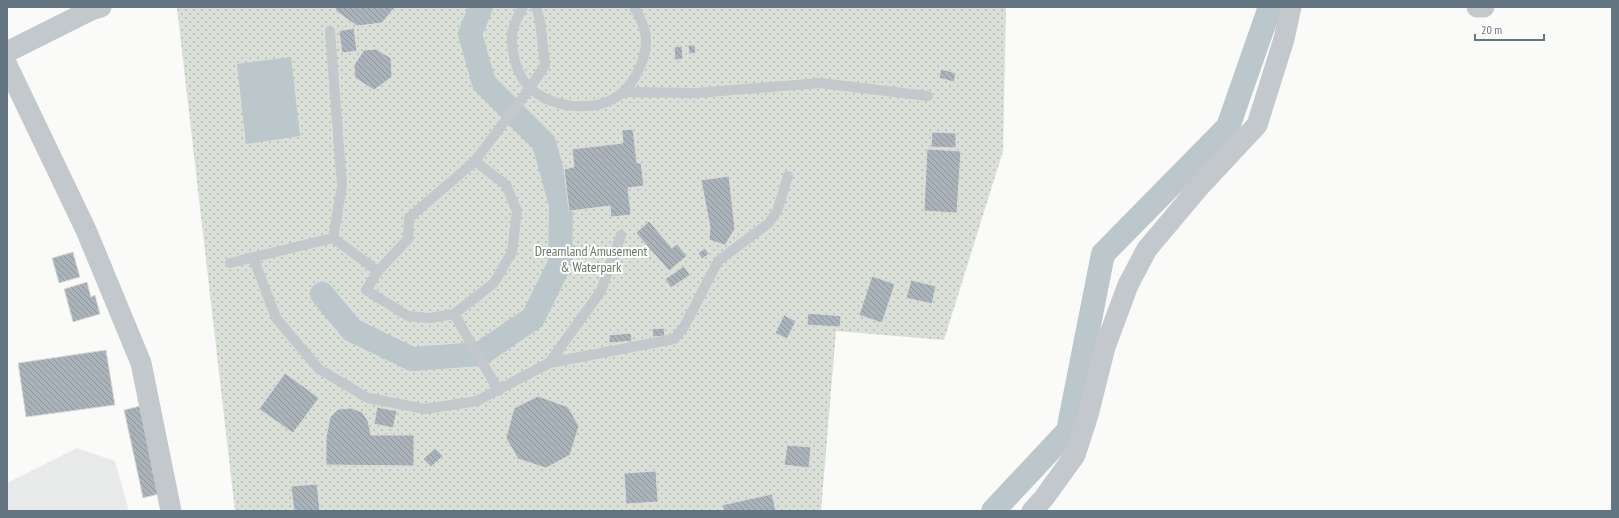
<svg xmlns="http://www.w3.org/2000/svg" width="1619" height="518" font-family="'PT Sans Narrow',sans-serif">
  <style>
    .built { fill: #e8e9e9 }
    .park { fill: url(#park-dots) }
    .water { fill: #bbc7cb }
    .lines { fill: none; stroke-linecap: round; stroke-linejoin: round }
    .canal { stroke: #bbc7cb; stroke-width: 24 }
    .building { fill: url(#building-back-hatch); stroke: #dcdcda }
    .service { stroke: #c3c8cc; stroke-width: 10 }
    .minor { stroke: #c3c8cc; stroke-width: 21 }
    .labels { text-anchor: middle; stroke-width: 4; stroke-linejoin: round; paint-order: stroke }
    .park-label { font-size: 14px; fill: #687a64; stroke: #fff }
  </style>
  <defs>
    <pattern id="park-dots" width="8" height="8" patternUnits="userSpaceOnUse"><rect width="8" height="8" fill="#dadfd7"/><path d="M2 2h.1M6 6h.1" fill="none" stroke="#b4b9b4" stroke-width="1.8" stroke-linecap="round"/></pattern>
    <pattern id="building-back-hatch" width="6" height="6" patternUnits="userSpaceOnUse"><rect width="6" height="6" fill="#aab3b9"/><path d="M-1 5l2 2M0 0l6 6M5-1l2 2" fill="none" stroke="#8e969c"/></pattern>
  </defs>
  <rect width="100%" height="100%" fill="#fafaf8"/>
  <path class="built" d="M77 448 115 461 129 511H7V483Z"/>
  <path class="park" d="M1006 7 1003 151 944 340 836 331 821 511H235L177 8Z"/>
  <path class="water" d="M291 57 300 136 246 144 237 64Z"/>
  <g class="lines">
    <g class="canal">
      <path d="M322 294 352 330 412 359 480 354 533 318 560 263 561 205 544 143 484 83 470 34 481 7"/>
      <path d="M993 511 1068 431 1103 254 1228 127 1270 7"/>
    </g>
  </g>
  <g class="building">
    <path d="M335 7H395L382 23 357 26 336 11Z"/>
    <path d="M354 28 357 51 342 53 339 31Z"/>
    <path d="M688 45H695L696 53 689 54Z"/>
    <path d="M682 46 683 59 675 60 674 47Z"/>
    <path d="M376 49 391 58 392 77 374 90 355 78 354 65 364 50Z"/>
    <path d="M941 69 956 73 954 82 939 78Z"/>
    <path d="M633 129 637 163H641L644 186 628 188 631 215 611 217 610 206 569 211 564 169 574 167 572 149 623 143 622 130Z"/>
    <path d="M932 132 956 133V148L931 147Z"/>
    <path d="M927 149 961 151 957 213 924 211Z"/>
    <path d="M729 176 735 229 725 245 709 240 710 227 701 180Z"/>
    <path d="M649 221 672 248 677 244 687 256 669 271 636 233Z"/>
    <path d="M705 248 709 254 702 259 698 253Z"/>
    <path d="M73 252 80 277 59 283 52 258Z"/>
    <path d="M684 266 690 275 671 288 665 279Z"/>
    <path d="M872 276 895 284 882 323 859 315Z"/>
    <path d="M911 280 936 286 932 304 906 298Z"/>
    <path d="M87 282 91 297 95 295 100 314 73 322 64 289Z"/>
    <path d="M808 313 841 316 840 327 807 325Z"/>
    <path d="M784 315 796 321 787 339 775 333Z"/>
    <path d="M664 328 665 336 653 337 652 329Z"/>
    <path d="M631 333 632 341 609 343V335Z"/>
    <path d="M106 350 115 405 26 417 18 363Z"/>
    <path d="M285 373 319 398 293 433 259 409Z"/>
    <path d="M538 396 568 407 579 426 570 455 546 468 518 459 506 438 514 408Z"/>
    <path d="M140 406 159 494 143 498 124 410Z"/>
    <path d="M377 407 397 411 393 428 374 424Z"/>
    <path d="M351 408 362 412 368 421 371 435H414V466L326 465V438L330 417 338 409Z"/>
    <path d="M787 445 811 447 809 468 784 465Z"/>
    <path d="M435 448 443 456 431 467 423 459Z"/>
    <path d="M656 471 658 502 626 504 624 473Z"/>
    <path d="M317 484 320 511H294L291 486Z"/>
    <path d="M772 494 776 511H724L722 505Z"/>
  </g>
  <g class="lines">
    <g class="service">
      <path d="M523 7C519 15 512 26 512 35 511 52 517 76 530 88 554 109 598 114 623 92 631 85 636 76 640 67 650 44 647 28 634 7"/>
      <path d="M330 31 342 186 333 238"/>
      <path d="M623 92 697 93 820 83 928 96"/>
      <path d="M253 257 276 318 319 369 368 398 425 409 477 401 549 363 601 291 621 235"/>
      <path d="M230 263 333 238 378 271 408 239 409 218 475 161 530 88 545 65 540 21 536 7"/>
      <path d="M378 271 366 290 408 316 430 318 454 314 494 283 512 252 517 211 506 185 475 161"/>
      <path d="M454 314 499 391"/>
      <path d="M549 363 674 339 684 327 718 261 769 223 777 211 788 176"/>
    </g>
    <g class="minor">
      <path d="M1477 7H1484"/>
      <path d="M7 52 91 10 101 7"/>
      <path d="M7 65 86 230 141 363 171 511"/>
      <path d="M1032 511 1044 498 1075 455 1088 415 1105 347 1128 285 1147 249 1200 186 1257 125 1284 39 1291 7"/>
    </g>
  </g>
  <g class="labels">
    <g class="park-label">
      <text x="591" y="256">Dreamland Amusement<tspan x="591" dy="16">&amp; Waterpark</tspan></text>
    </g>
  </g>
  <rect width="1619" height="518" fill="none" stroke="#657683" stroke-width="16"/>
  <path d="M1475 34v6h69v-6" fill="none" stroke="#657683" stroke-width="2"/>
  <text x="1481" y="34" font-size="12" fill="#657683" stroke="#ffffff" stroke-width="3" paint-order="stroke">20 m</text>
</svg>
